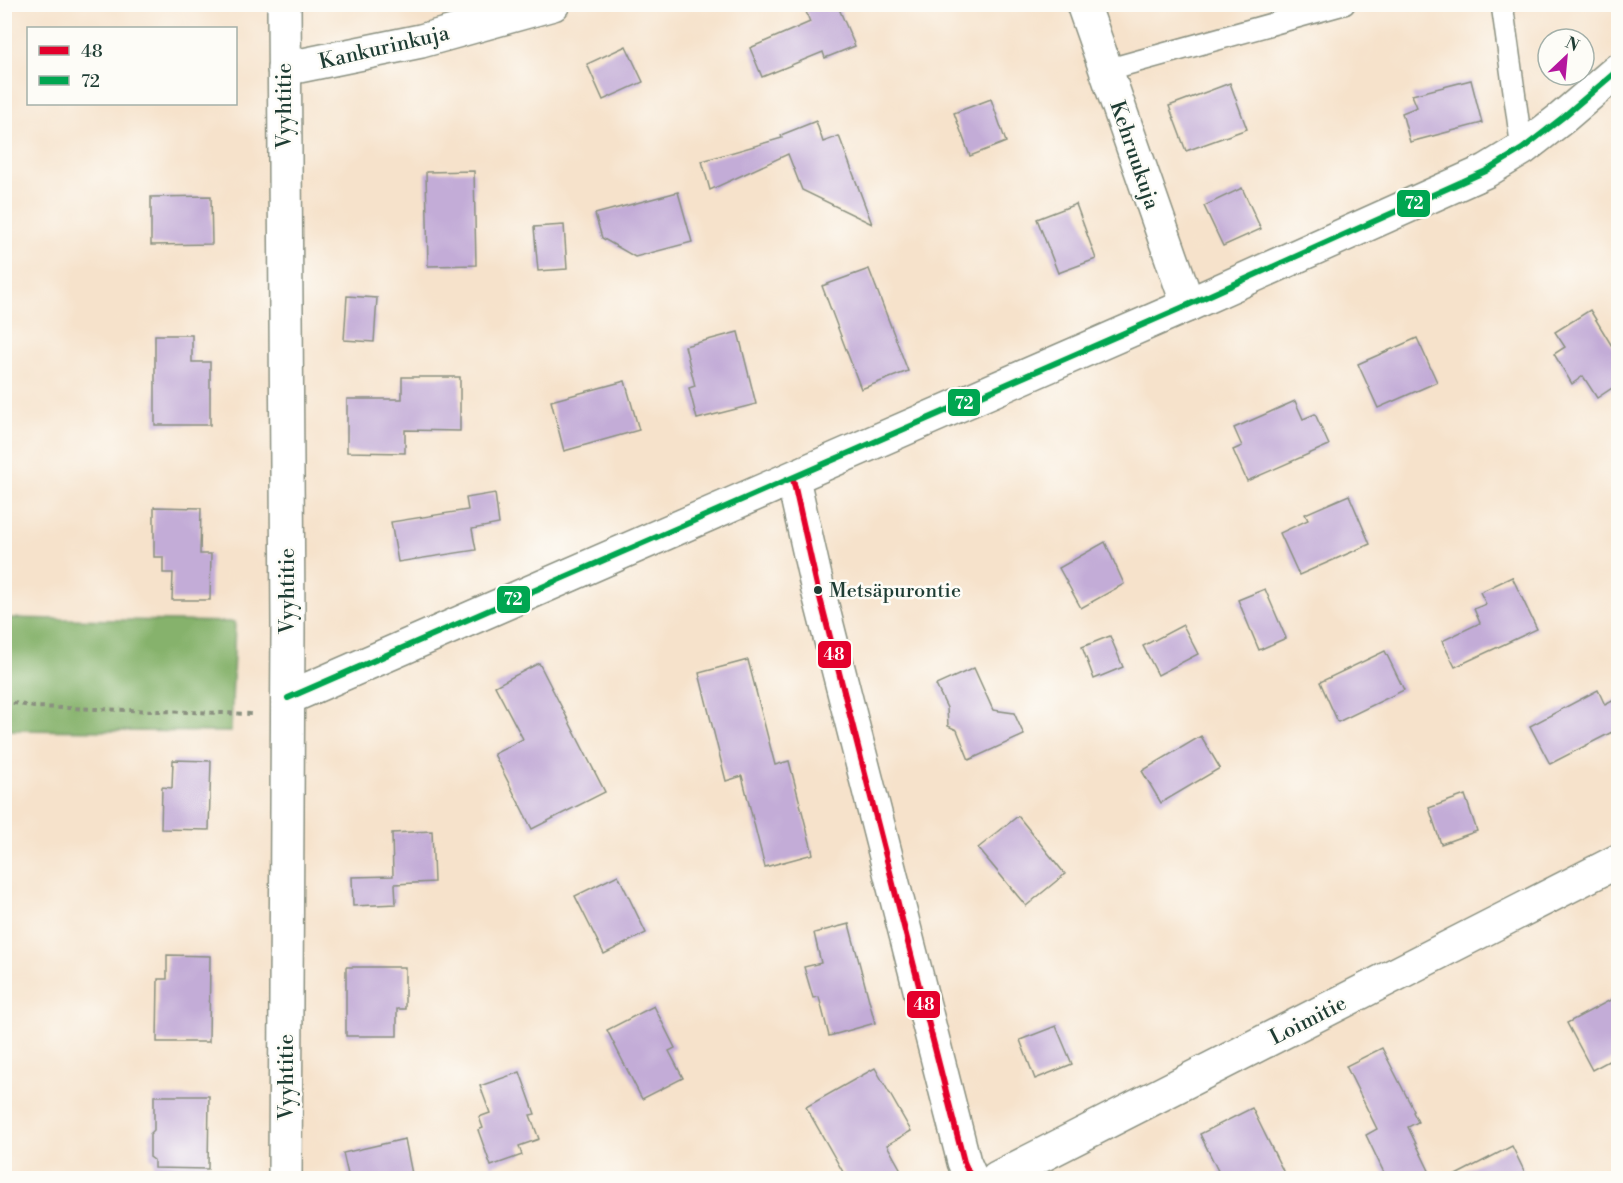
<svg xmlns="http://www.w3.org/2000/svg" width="1623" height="1183" font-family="'Libre Bodoni',serif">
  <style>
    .forest { fill: #86b26c; stroke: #527850; stroke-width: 1.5 }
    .building { fill: #c3acd7 }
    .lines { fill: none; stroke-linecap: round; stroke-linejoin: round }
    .lane-casing { stroke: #8a9080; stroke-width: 24 }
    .street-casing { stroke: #8a9080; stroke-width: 36 }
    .path { stroke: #8a9080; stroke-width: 4; stroke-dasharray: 4.5 4.5; stroke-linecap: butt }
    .lane { stroke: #fff; stroke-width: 21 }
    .street { stroke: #fff; stroke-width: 33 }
    .bus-1-casing { stroke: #fdfcf7; stroke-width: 10 }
    .bus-2-casing { stroke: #fdfcf7; stroke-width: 10 }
    .bus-1 { stroke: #e4002b; stroke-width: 6 }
    .bus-2 { stroke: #00a651; stroke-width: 6 }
    .bus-dot { fill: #1f3d34; stroke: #fdfcf7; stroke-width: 2 }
    .labels { text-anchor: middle; stroke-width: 5; stroke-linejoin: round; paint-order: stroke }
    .bus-label { font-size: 20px; fill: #1f3d34; stroke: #fdfcf7; text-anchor: start }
    .street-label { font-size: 21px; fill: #1f3d34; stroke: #fdfcf7 }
    .line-badge { stroke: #fdfcf7; stroke-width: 2 }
    .badge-label { font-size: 16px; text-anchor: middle; font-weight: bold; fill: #fff }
  </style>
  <rect width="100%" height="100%" fill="#fdfcf7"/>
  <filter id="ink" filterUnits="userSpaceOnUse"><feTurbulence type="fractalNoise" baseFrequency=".0167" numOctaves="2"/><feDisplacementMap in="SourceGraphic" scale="12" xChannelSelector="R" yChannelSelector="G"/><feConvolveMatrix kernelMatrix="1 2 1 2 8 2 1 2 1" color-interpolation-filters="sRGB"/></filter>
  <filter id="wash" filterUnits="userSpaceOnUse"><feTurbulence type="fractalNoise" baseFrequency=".008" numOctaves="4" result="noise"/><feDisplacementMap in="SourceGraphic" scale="24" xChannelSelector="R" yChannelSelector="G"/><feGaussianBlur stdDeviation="1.35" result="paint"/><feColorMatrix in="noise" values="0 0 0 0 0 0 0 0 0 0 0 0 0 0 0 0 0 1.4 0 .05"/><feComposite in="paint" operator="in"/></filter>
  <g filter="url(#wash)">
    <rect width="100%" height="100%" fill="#f6e2cb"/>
    <path class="forest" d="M5 618 235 622 231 732 5 730Z"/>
    <g id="blocks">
      <g class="building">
        <path d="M803 4H837L855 46 825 58 823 52 762 77 750 48 810 22Z"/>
        <path d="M626 46 643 82 603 100 587 64Z"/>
        <path d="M1471 80 1482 123 1410 142 1402 113 1417 107 1412 95Z"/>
        <path d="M1230 83 1247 129 1186 151 1169 106Z"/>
        <path d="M991 99 1006 142 970 156 954 113Z"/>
        <path d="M816 121 823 142 839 136 872 224 802 190 788 154 710 190 702 161 782 138 781 135Z"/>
        <path d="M474 171 476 265 428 266 426 172Z"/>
        <path d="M1242 188 1261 229 1223 246 1204 206Z"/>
        <path d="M678 192 692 242 635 257 602 238 595 214Z"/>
        <path d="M211 196 212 244 151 245V197Z"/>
        <path d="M1076 204 1096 259 1058 273 1037 219Z"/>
        <path d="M564 225 567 269 538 271 534 227Z"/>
        <path d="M869 269 908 371 861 389 822 286Z"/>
        <path d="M347 296 377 298 374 342 344 340Z"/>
        <path d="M1590 310 1618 356V384L1597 398 1583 376 1572 384 1554 354 1565 347 1555 332Z"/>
        <path d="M738 332 756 404 697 419 689 388 695 386 685 346Z"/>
        <path d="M155 335H192V362H210V425H155Z"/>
        <path d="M1417 338 1437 382 1378 408 1358 364Z"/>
        <path d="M402 377H460V431L405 430V453L347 452V399H402Z"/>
        <path d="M625 381 639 430 564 451 551 401Z"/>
        <path d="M1295 401 1303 419 1315 414 1329 445 1247 481 1233 450 1242 446 1234 428Z"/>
        <path d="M495 493 499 524 472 529 476 550 398 562 391 522 468 510 466 498Z"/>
        <path d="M1349 495 1370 544 1299 575 1280 533 1308 520 1305 514Z"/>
        <path d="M154 507 201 508 200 554H211L210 600H172L173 573H163V557H154Z"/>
        <path d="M1105 542 1124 584 1081 608 1059 568Z"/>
        <path d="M1512 577 1537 629 1455 667 1442 641 1480 623 1474 609 1486 604 1480 592Z"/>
        <path d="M1265 589 1286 638 1259 650 1238 600Z"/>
        <path d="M1183 625 1198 654 1158 675 1143 646Z"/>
        <path d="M1110 636 1123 667 1094 679 1082 647Z"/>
        <path d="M1385 651 1404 690 1338 722 1320 682Z"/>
        <path d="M748 660 775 765 789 761 813 854 765 867 742 776 726 781 699 673Z"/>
        <path d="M539 663 605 792 532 829 494 754 523 739 495 686Z"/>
        <path d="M974 668 993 710 1014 713 1024 735 969 760 957 730 948 726 947 708 936 685Z"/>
        <path d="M1598 690 1605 705 1618 698V729L1550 764 1530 726Z"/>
        <path d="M1201 736 1220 768 1161 803 1142 771Z"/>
        <path d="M173 760 211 761 209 830 161 829 162 787 172 788Z"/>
        <path d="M1465 795 1477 831 1441 844 1429 808Z"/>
        <path d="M1018 816 1065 874 1026 906 978 848Z"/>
        <path d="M432 831 434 882 395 884 396 904 353 906 352 877 393 876 392 833Z"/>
        <path d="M618 875 646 933 604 954 575 896Z"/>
        <path d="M849 924 875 1023 829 1036 819 997 813 998 804 967 821 963 814 933Z"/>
        <path d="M167 955 210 956 209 1042H157L158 979H167Z"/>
        <path d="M346 967H405V1009H397V1036H346Z"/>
        <path d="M1618 996V1056L1592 1070 1567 1023Z"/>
        <path d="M654 1006 675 1048 669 1051 683 1078 642 1099 607 1030Z"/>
        <path d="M1056 1026 1072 1064 1035 1079 1020 1040Z"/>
        <path d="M1382 1048 1414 1111 1413 1112 1418 1122 1408 1127 1433 1179H1387L1366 1135 1377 1129 1346 1066Z"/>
        <path d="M875 1068 911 1131 887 1145 906 1179H847L806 1107Z"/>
        <path d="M520 1072 535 1114 530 1115 539 1139 519 1146 522 1155 491 1166 478 1130 483 1128 479 1117 490 1113 480 1086Z"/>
        <path d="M154 1096H209L208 1169 154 1168V1160L150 1157V1134L154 1130Z"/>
        <path d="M1252 1108 1287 1179H1222L1200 1134Z"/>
        <path d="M405 1139 413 1179H349L343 1153Z"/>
        <path d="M1512 1146 1528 1179H1448Z"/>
      </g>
    </g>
  </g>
  <g filter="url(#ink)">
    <use href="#blocks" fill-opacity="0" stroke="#8a9080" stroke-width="1.5"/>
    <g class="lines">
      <g class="lane-casing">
        <g id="lane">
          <path d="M1502 4 1522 149"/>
          <path d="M1106 70 1344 4"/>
        </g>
      </g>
      <g class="street-casing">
        <g id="street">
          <path d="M284 4 288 625 285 1178"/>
          <path d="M1083 4 1188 305"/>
          <path d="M284 69 421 41 553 4"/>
          <path d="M793 479 818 590 964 1162 971 1178"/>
          <path d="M288 698 1188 305 1486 171 1522 149 1562 118 1618 70"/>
          <path d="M997 1178 1618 861"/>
        </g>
      </g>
      <path class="path" d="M4 701 34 707 252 714"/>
      <use href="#lane" class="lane"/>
      <use href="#street" class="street"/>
      <g class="bus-1-casing">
        <path id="bus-1" d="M793 479 818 590 964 1162 971 1178"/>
      </g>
      <g class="bus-2-casing">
        <path id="bus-2" d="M288 698 1188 305 1486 171 1522 149 1562 118 1618 70"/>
      </g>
      <use href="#bus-1" class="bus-1"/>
      <use href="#bus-2" class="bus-2"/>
    </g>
  </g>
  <circle class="bus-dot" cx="818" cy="590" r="5"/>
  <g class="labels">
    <g class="bus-label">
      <text x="829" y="597">Metsäpurontie</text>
    </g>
    <g class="street-label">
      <text transform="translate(384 47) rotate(-13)" y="7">Kankurinkuja</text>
      <text transform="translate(284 106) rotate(-90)" y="7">Vyyhtitie</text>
      <text transform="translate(1135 155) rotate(71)" y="7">Kehruukuja</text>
      <text transform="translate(287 591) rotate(-90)" y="7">Vyyhtitie</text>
      <text transform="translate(1308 1020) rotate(-27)" y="7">Loimitie</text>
      <text transform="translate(286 1077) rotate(-90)" y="7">Vyyhtitie</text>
    </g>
  </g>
  <g class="line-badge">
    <rect x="1396" y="189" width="35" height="29" rx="6" fill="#00a651"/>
    <rect x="947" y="388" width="34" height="29" rx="6" fill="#00a651"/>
    <rect x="496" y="585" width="35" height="29" rx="6" fill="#00a651"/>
    <rect x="817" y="640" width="35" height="29" rx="6" fill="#e4002b"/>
    <rect x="906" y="990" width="35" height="29" rx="6" fill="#e4002b"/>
  </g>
  <g class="badge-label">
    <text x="1414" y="209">72</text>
    <text x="964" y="409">72</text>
    <text x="513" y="605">72</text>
    <text x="834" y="660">48</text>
    <text x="924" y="1010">48</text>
  </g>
  <rect width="1623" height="1183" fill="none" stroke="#fdfcf7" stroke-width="24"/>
  <rect x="27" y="27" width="210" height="78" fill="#fdfcf7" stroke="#a4b0a9" stroke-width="1.5"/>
  <rect x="39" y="46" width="30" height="9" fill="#e4002b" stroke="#a4b0a9" stroke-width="1.5"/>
  <text x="81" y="57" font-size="18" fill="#1f3d34">48</text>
  <rect x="39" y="76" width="30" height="9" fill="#00a651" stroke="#a4b0a9" stroke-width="1.5"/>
  <text x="81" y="87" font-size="18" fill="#1f3d34">72</text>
  <g transform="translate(1566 57) rotate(26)"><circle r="28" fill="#fdfcf7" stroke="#a4b0a9" stroke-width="1.5"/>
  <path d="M0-4.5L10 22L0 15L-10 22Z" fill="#b5179e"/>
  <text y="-9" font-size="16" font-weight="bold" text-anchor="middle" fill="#1f3d34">N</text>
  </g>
</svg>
